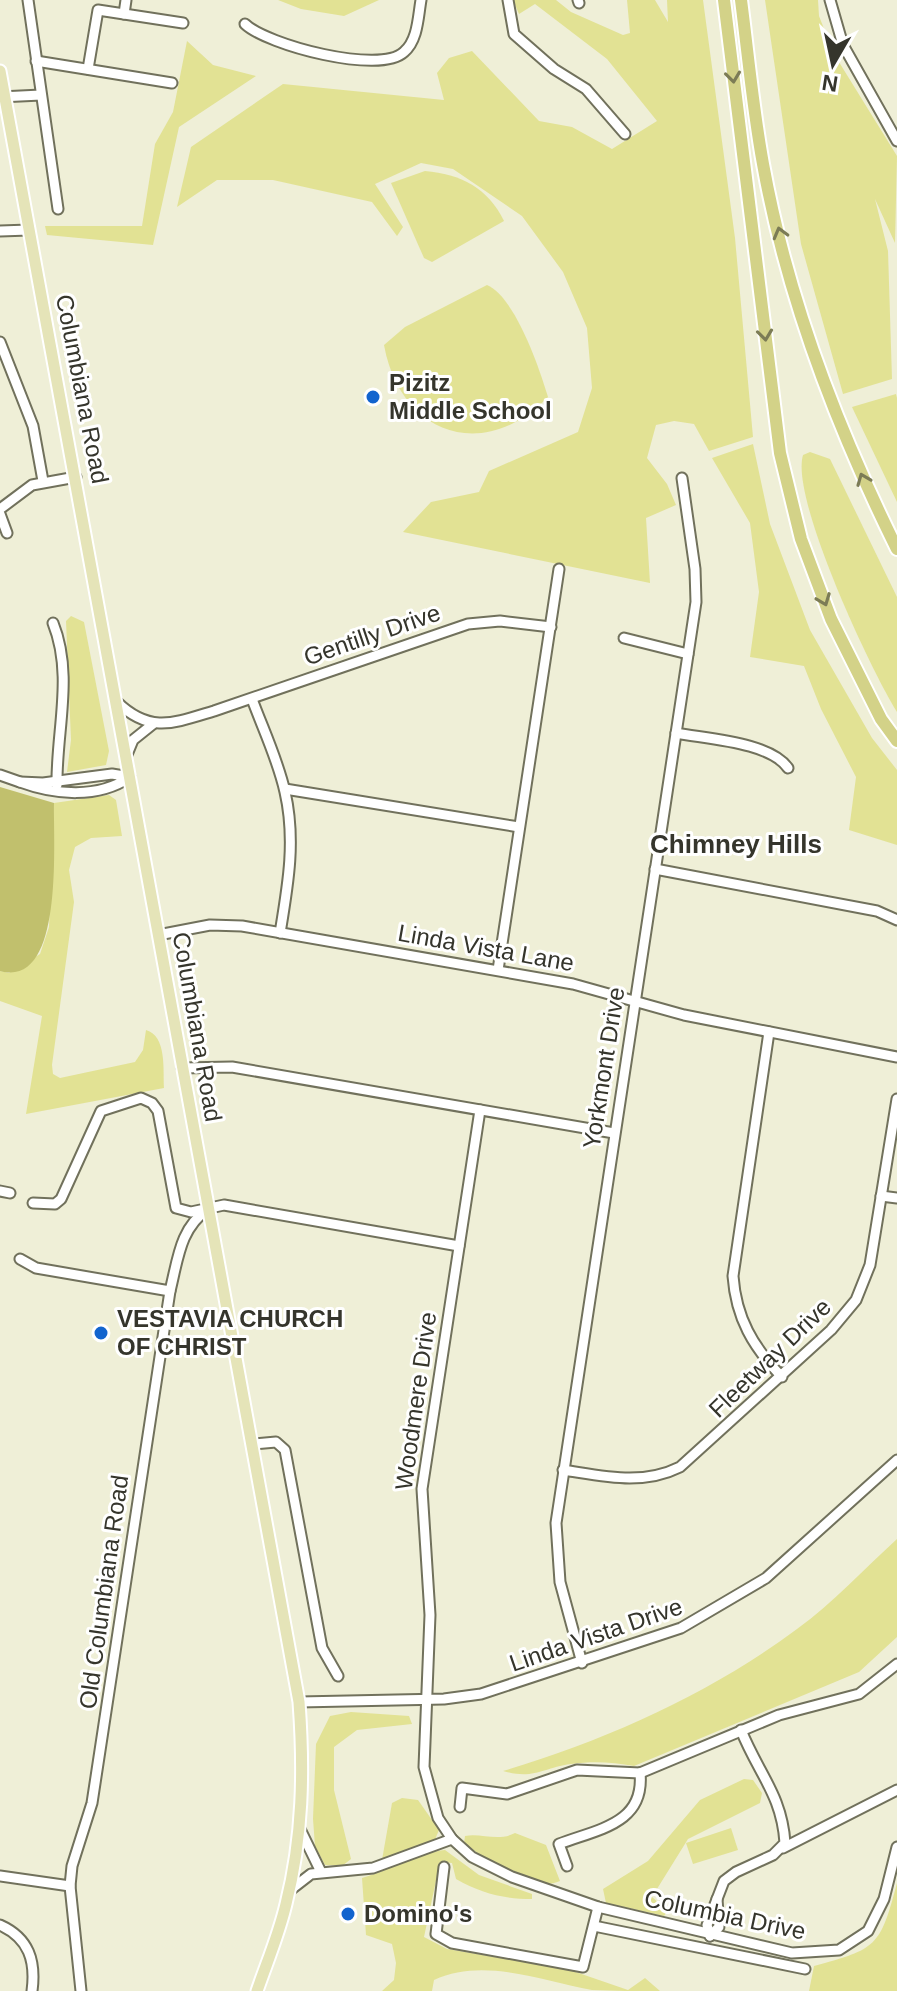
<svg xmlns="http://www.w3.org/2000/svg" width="897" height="1991" font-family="Arial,sans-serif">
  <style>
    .green { fill: #e2e294 }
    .water { fill: #c1c06d }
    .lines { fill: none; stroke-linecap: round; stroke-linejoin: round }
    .minor-casing { stroke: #71715c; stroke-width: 13 }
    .major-casing { stroke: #fff; stroke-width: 15 }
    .highway-casing { stroke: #fff; stroke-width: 16 }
    .minor { stroke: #fff; stroke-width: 9 }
    .major { stroke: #e5e4b8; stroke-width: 11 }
    .highway { stroke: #d3d288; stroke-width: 12 }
    .oneway { stroke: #7c7c55 }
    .poi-dot { fill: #1264ce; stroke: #fff; stroke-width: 3 }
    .labels { text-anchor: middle; stroke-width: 6; stroke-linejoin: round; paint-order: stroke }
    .poi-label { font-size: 24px; font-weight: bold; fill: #35352c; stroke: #fff; text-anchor: start }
    .street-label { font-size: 24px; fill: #35352c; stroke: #fff }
    .neighbourhood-label { font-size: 26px; font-weight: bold; fill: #35352c; stroke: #fff }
  </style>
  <rect width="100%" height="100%" fill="#efefd7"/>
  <g class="green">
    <path d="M278 0H379L344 16 301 9Z"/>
    <path d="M513 0H556L571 12 623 35 630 33 627 0H655L668 22 667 0H703L735 238 753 437 709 451 694 424 674 421 656 425 647 458 667 484 676 505 646 518 650 583 403 532 431 502 479 492 489 471 578 432 592 388 587 328 563 272 522 216 453 169 421 163 375 184 403 227 397 236 372 202 273 180H217L177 207 191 147 283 84 444 100 437 73 449 58 472 51 539 121 572 127 612 149 657 121 607 59 535 4 519 14Z"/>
    <path d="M765 0H818L819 16 834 54 897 156 895 243 875 199 888 251 892 379 843 394 801 244Z"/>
    <path d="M187 41 213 65 256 76 179 127 153 245 47 235 45 226H142L155 144 173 112Z"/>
    <path d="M425 171C461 174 488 188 504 221L432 262 424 258 391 183Z"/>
    <path d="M487 285C515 297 539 367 548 397 483 464 400 434 384 345L405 327Z"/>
    <path d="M896 394 897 398V502L852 407Z"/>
    <path d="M753 444 770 524 810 630 872 738 897 770V845L849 830 856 777 821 709 804 666 750 657 759 592 750 523 712 458Z"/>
    <path d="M810 452 830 459 897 597V712C871 671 790 498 803 455Z"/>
    <path d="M71 616 84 622 109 751 106 765 67 772 71 740 66 621Z"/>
    <path d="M109 795 116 800 122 836 91 838 75 847 69 870 74 902 52 1065 53 1074 60 1078 135 1062 143 1050 146 1030C167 1036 163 1070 164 1088L26 1114 42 1016 0 1001V971L9 973 40 954 49 927 54 803Z"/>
    <path d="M897 1539V1637L859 1672 634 1766C613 1762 592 1761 571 1764 542 1768 534 1780 503 1771 607 1740 711 1693 797 1629 833 1603 864 1569 897 1539Z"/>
    <path d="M351 1712 409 1716 412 1724 357 1730 334 1747V1790L351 1859 342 1866 325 1865 315 1846 313 1819 316 1744 330 1716Z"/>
    <path d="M744 1779 753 1780 762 1793 760 1803 688 1839 652 1897 668 1911 664 1916 606 1903 603 1889 648 1861 700 1800Z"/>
    <path d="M402 1798 418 1800 439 1830 434 1842 382 1860 392 1803Z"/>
    <path d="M731 1828 738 1850 693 1864 686 1843Z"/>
    <path d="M515 1833 546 1845 560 1881C531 1894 487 1860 464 1843L465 1836C482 1833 498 1842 515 1833Z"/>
    <path d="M445 1850 479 1875 532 1894V1899C503 1899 481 1893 456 1879L452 1863 440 1862 424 1937 447 1949 567 1969 628 1990 645 1978 660 1991C638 1991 613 1991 592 1990 541 1981 484 1957 434 1980L432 1991H382L394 1980 396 1963 392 1944 366 1935 362 1878C387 1871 422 1852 445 1850Z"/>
    <path d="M897 1883V1991H809L814 1966C877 1949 880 1947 897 1883Z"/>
  </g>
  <path class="water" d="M0 787 54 803C53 841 65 989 0 971Z"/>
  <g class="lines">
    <g class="minor-casing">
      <g id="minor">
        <path d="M28 0 58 209"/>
        <path d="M508 0 514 34 554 69 586 89 625 134"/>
        <path d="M578 0 579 3"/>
        <path d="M830 0 843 45 897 141"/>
        <path d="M124 14 126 0"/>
        <path d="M245 24C267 45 380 75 404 52 418 40 418 17 421 0"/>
        <path d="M36 61 172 83"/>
        <path d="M88 69 98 10 183 23"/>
        <path d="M0 97 41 95"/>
        <path d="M0 231 29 230"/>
        <path d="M0 342 33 426 43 481"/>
        <path d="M0 509 32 485 76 477"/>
        <path d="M0 514 7 533"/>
        <path d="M53 623C74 675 56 732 57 785"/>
        <path d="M624 638 688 654"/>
        <path d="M252 699C263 729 278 760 285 792 296 840 288 885 280 933"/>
        <path d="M117 702C150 734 174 723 214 711L468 624 500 621 551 627"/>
        <path d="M676 733C707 739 770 742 788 768"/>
        <path d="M126 757 133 740 153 724"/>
        <path d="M112 774 130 777C98 799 55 795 20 782L43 783Z"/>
        <path d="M0 775 20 782"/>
        <path d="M285 789 519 827"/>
        <path d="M655 869 877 911 897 920"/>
        <path d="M158 935 210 925 242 926 573 984 684 1015 897 1057"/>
        <path d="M498 970 559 569"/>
        <path d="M769 1032 733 1276C736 1318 753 1347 782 1377"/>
        <path d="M182 1068 232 1067 614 1133"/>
        <path d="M480 1110 422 1489 430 1615 424 1767 438 1818 452 1839 472 1857 512 1877 598 1907 792 1953 839 1950 868 1931 884 1899 897 1847"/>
        <path d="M0 1191 10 1193"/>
        <path d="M881 1196 897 1198"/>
        <path d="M33 1203 55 1204 61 1199 101 1111 141 1098 152 1103 158 1111 176 1208 191 1212 224 1205 459 1246"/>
        <path d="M20 1259 36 1268 170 1291"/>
        <path d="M253 1444 276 1442 285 1450 322 1648 338 1676"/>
        <path d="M563 1470C603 1476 642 1486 680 1467L831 1330 856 1300 870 1265 897 1099"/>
        <path d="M582 1663 560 1582 556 1523 696 602 695 569 682 478"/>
        <path d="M299 1702 444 1699 481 1694 681 1628 766 1578 897 1460"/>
        <path d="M640 1773 779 1715 859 1694 897 1664"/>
        <path d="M460 1807 462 1788 507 1794 577 1770 640 1773"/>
        <path d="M300 1829 321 1872"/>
        <path d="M783 1848 897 1790"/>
        <path d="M567 1866 559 1844C598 1829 645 1824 640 1773"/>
        <path d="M444 1867 436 1934 452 1943 583 1967 598 1907"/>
        <path d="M0 1876 70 1886"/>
        <path d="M289 1891 311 1874 373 1868 452 1839"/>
        <path d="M0 1925C29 1938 36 1961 32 1991"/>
        <path d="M594 1926 805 1969"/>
        <path d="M710 1936 707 1925 724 1881 736 1872 773 1855 785 1843C782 1795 758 1773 741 1730"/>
        <path d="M710 1936 719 1927 717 1899"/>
        <path d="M81 1991 70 1886 72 1866 92 1803 170 1291C178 1259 180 1228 208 1209"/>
      </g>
    </g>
    <g class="major-casing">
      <path id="major" d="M0 71 299 1702C304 1770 303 1837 286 1904 279 1934 267 1962 257 1991"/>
    </g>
    <g class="highway-casing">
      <g id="highway">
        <path d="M724 0 780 453 801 539 831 619 881 719 897 741"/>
        <path d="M741 0C748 54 753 110 763 164 787 297 837 428 897 549"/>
      </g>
    </g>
    <use href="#minor" class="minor"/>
    <use href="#major" class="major"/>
    <use href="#highway" class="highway"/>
  </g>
  <defs><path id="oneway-chevron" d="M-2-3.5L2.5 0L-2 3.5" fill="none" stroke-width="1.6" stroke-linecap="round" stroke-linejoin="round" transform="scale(2)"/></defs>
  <g class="oneway">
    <use href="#oneway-chevron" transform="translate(733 77) rotate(83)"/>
    <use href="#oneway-chevron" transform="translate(780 233) rotate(-105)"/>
    <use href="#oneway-chevron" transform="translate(765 335) rotate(83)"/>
    <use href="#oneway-chevron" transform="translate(863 479) rotate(-112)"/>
    <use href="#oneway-chevron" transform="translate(824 600) rotate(69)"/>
  </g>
  <g class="poi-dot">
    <circle cx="373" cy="397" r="8"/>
    <circle cx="101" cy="1333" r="8"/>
    <circle cx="348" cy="1914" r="8"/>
  </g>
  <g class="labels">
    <g class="poi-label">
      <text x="389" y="391">Pizitz<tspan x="389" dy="28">Middle School</tspan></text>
      <text x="117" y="1327">VESTAVIA CHURCH<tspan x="117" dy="28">OF CHRIST</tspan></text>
      <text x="364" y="1922">Domino's</text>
    </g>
    <g class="street-label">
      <text transform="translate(82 389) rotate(79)" y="8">Columbiana Road</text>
      <text transform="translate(372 635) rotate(-19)" y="8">Gentilly Drive</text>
      <text transform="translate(486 948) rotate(10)" y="8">Linda Vista Lane</text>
      <text transform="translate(197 1027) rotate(80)" y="8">Columbiana Road</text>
      <text transform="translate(604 1068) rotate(-81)" y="8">Yorkmont Drive</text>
      <text transform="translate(770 1358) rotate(-44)" y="8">Fleetway Drive</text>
      <text transform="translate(416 1401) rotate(-82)" y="8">Woodmere Drive</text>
      <text transform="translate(104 1592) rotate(-82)" y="8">Old Columbiana Road</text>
      <text transform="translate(596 1635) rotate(-19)" y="8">Linda Vista Drive</text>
      <text transform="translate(725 1915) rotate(12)" y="8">Columbia Drive</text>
    </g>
    <g class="neighbourhood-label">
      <text x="736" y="853">Chimney Hills</text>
    </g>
  </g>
  <g transform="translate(833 64) rotate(189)" stroke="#ffffff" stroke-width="6" paint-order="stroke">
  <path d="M0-6L14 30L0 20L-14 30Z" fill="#35352c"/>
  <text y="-12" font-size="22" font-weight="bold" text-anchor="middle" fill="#35352c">N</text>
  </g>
</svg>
